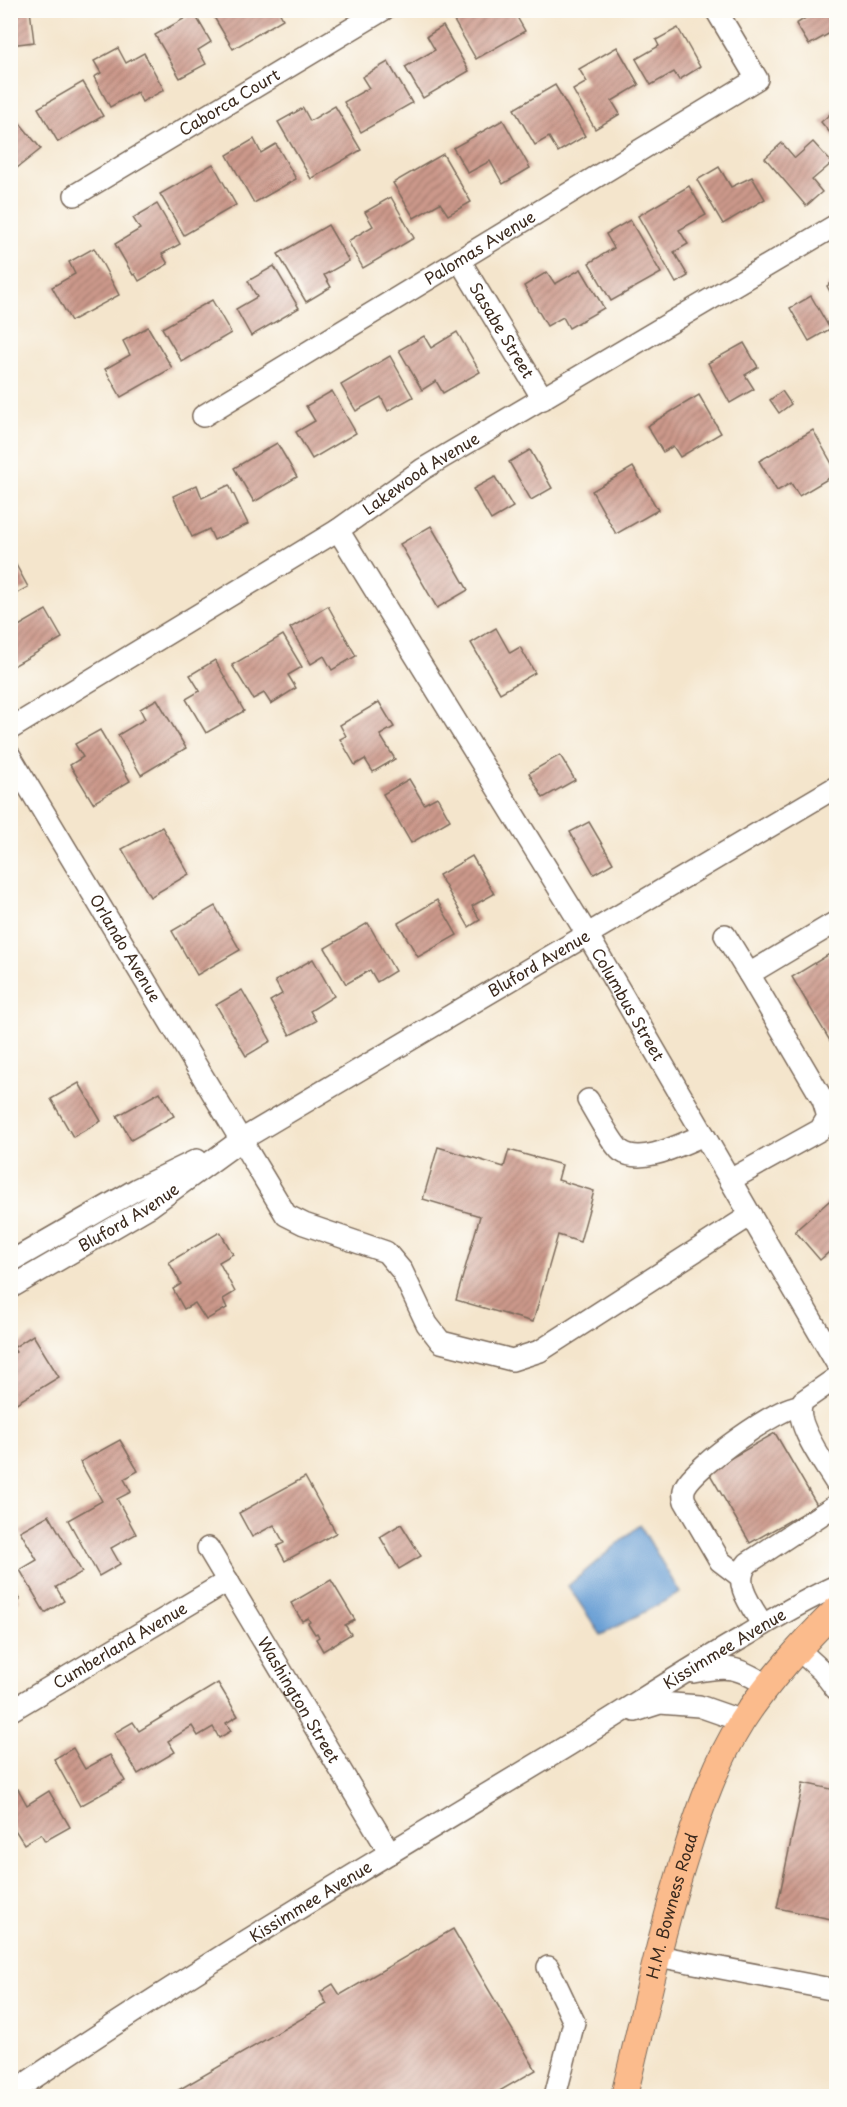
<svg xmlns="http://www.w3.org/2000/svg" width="847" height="2107" font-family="'Playpen Sans',sans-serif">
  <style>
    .water { fill: #679ed4; stroke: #516479; stroke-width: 1.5 }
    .building { fill: url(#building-hatch) }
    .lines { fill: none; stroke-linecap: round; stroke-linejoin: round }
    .minor-casing { stroke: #7c6b5b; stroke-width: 24 }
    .major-casing { stroke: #7c6b5b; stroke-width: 28 }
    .minor { stroke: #fff; stroke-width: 21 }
    .major { stroke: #fbbb8c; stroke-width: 26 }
    .labels { text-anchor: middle; stroke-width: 4.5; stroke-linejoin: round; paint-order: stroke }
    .street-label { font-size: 16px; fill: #3b2a1e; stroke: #fdfcf7 }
  </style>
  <defs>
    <pattern id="building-hatch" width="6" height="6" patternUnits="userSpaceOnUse" patternTransform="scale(1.5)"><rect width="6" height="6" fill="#cc998b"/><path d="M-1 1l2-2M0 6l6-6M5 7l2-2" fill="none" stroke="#a77d71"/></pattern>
  </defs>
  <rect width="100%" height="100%" fill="#fdfcf7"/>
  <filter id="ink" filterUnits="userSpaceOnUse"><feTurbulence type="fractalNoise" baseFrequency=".0167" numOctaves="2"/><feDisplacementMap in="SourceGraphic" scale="12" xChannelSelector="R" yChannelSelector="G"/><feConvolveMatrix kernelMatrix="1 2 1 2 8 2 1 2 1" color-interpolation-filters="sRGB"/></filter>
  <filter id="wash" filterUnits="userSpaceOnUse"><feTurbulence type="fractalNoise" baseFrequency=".008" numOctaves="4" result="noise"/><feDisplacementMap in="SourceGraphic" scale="24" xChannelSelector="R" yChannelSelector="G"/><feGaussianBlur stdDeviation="1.35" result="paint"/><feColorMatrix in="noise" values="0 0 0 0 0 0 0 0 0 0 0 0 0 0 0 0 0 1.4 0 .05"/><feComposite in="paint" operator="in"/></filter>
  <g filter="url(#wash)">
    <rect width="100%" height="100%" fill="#f4e5cc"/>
    <path class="water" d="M640 1525 680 1593 601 1635 568 1586Z"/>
    <g id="blocks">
      <g class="building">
        <path d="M10 10H30L34 42 10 45Z"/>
        <path d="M213 10H278L283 19 233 49 211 12Z"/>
        <path d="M468 10H480L483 16 493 10H513L525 31 476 59 453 19Z"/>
        <path d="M818 10H836V39H833L830 33 809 45 796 24Z"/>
        <path d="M194 13 211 42 198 50 206 64 180 78 155 35Z"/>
        <path d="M443 26 469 71 423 98 405 67 435 50 427 36Z"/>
        <path d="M678 28 700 67 679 80 674 72 651 85 636 59 659 46 656 40Z"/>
        <path d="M617 47 639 85 612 101 620 114 595 129 573 90 587 82 579 69Z"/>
        <path d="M118 48 126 63 144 53 164 90 142 102 137 92 110 107 94 77 101 73 94 61Z"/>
        <path d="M388 62 412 103 361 132 344 102 369 88 362 77Z"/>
        <path d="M83 82 103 116 58 142 38 108Z"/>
        <path d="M555 85 585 136 558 152 549 137 535 145 514 109Z"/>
        <path d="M335 106 361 150 311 179 278 122 303 108 310 121Z"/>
        <path d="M836 109V140L821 122Z"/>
        <path d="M10 111 41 149 17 168 10 159Z"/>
        <path d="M503 120 530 168 503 184 490 161 468 173 453 148Z"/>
        <path d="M254 139 261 153 276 144 296 179 254 203 227 155Z"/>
        <path d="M813 142 832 163 812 180 822 192 806 206 765 158 782 143 795 158Z"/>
        <path d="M443 154 471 202 448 215 440 203 414 218 393 183Z"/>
        <path d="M213 164 236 205 184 235 160 194Z"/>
        <path d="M719 167 731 187 752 177 765 199 723 224 697 180Z"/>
        <path d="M689 186 706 215 679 230 688 244 674 252 688 276 676 283 638 216Z"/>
        <path d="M391 197 414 238 363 268 348 241 373 226 365 212Z"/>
        <path d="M157 204 180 244 162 254 168 264 139 281 135 274 133 275 115 244 140 229 133 218Z"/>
        <path d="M630 220 661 273 611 301 589 263 614 248 606 234Z"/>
        <path d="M328 225 349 261 324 275 331 287 306 302 278 254Z"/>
        <path d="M94 248 119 295 71 321 52 287 75 274 69 262Z"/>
        <path d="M274 266 299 308 251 336 236 309 257 297 248 281Z"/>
        <path d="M581 269 604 308 569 328 563 317 547 326 524 286 547 272 555 284Z"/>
        <path d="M836 280V303L827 286Z"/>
        <path d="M811 296 830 329 809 341 790 308Z"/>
        <path d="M212 300 231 333 182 362 162 328Z"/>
        <path d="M148 327 172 368 121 397 105 369 130 355 123 341Z"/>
        <path d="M457 332 480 372 443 393 436 381 422 390 399 350 424 336 431 348Z"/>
        <path d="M744 343 758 367 745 375 754 389 730 403 708 363Z"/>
        <path d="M390 356 413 397 388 411 381 397 356 411 341 385Z"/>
        <path d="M332 391 356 433 312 459 296 432 315 421 306 406Z"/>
        <path d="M782 391 791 404 779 413 770 400Z"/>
        <path d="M699 395 721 433 680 457 673 446 663 452 647 426Z"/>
        <path d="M813 430 836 471V474L799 496 791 483 777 491 759 461Z"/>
        <path d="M277 443 297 477 254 502 234 468Z"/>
        <path d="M530 450 552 488 531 500 509 462Z"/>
        <path d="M633 467 658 510 616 534 592 491Z"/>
        <path d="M495 477 513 507 491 520 473 489Z"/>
        <path d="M197 485 202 498 229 485 248 524 214 540 209 529 192 537 173 496Z"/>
        <path d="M431 526 468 590 437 608 400 544Z"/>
        <path d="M15 563 28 587 10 597V565Z"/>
        <path d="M328 606 356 656 332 670 324 656 311 664 290 628Z"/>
        <path d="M46 610 62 638 10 668V631Z"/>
        <path d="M496 628 510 653 520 647 535 673 500 693 471 643Z"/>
        <path d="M283 635 302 667 288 675 296 688 271 704 264 693 253 699 232 665Z"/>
        <path d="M215 660 244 711 206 733 186 699 200 691 190 675Z"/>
        <path d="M157 699 186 748 141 775 118 735 145 719 140 709Z"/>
        <path d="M379 702 394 727 380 735 395 759 373 772 365 759 355 765 340 739 346 736 340 725Z"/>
        <path d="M100 730 130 781 93 803 70 765 83 757 75 744Z"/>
        <path d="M560 755 575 780 543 798 529 773Z"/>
        <path d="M409 779 424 804 437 797 450 820 411 843 383 794Z"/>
        <path d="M589 822 613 863 594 874 570 832Z"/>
        <path d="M162 827 189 874 150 897 122 849Z"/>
        <path d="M472 856 494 894 472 906 480 920 469 927 439 875Z"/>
        <path d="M437 900 457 935 418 957 398 923Z"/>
        <path d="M215 906 240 950 197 975 172 931Z"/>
        <path d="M368 923 395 971 377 982 370 970 346 984 325 948Z"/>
        <path d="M836 950V1051L792 977Z"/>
        <path d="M313 959 334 996 310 1011 316 1021 290 1035 270 1001 282 994 275 981Z"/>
        <path d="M242 990 271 1041 246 1056 216 1005Z"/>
        <path d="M79 1083 101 1121 73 1137 51 1099Z"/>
        <path d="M160 1092 174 1116 131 1140 117 1116Z"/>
        <path d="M438 1147 504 1167 509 1150 562 1165 558 1180 594 1191 580 1242 558 1235 533 1322 456 1300 480 1216 423 1199Z"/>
        <path d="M836 1195V1246L820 1260 795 1231Z"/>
        <path d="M220 1232 233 1254 219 1262 235 1292 223 1299 227 1308 206 1320 195 1303 184 1309 173 1289 181 1284 169 1262Z"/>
        <path d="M33 1335 59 1377 10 1407V1355L16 1352 13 1348Z"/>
        <path d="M775 1433 817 1505 750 1543 708 1471Z"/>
        <path d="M120 1440 138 1471 124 1479 131 1492 117 1499 136 1534 111 1548 120 1564 99 1576 68 1520 102 1501 80 1462Z"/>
        <path d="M305 1477 336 1533 285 1561 277 1546 284 1543 274 1525 252 1537 239 1513Z"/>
        <path d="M49 1515 82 1572 56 1587 64 1601 45 1613 20 1570 37 1560 20 1531Z"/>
        <path d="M401 1524 421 1556 399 1569 380 1537Z"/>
        <path d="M331 1580 355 1620 345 1625 351 1634 323 1651 316 1639 319 1637 317 1633 315 1634 308 1623 310 1622 308 1618 302 1621 291 1603Z"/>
        <path d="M10 1585 20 1600 10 1605Z"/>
        <path d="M218 1683 238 1716 226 1723 231 1731 219 1738 213 1727 198 1736 192 1726 168 1741 175 1752 138 1774 114 1733 133 1722 139 1731Z"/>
        <path d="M73 1748 85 1769 110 1755 125 1781 80 1806 54 1759Z"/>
        <path d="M803 1783 836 1790V1920L777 1908Z"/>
        <path d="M18 1789 27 1805 49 1791 70 1827 45 1841 41 1834 24 1844 10 1822V1794Z"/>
        <path d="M453 1929 536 2070 491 2096H168L327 2004 320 1992 333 1984 340 1995Z"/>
      </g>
    </g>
  </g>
  <g filter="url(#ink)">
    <use href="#blocks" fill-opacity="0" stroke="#7c6b5b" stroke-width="1.5"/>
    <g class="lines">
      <g class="minor-casing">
        <g id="minor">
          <path id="s1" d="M75 195 383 10"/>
          <path id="s2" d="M460 261 543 399"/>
          <path id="s3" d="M203 416 757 79 716 10"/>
          <path id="s4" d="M338 530 587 934 836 1362"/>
          <path id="s5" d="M10 729 338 530 423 469 836 225"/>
          <path id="s6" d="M10 756 286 1215 304 1224 386 1252 402 1271 427 1324 441 1342 512 1360 540 1351 751 1215"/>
          <path d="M725 935 749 974"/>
          <path d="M588 1100C595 1111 612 1144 621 1151 642 1166 683 1143 704 1135"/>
          <path d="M730 1180 820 1130 828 1117 823 1100 749 974 836 922"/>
          <path d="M10 1262 137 1189 197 1160"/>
          <path id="s7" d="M10 1288 149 1207 241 1140 836 787"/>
          <path d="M836 1378 803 1401C791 1420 826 1466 836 1483"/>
          <path id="s8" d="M208 1548 390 1853"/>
          <path d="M741 1577 720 1561 685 1501C683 1496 683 1492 685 1487 695 1466 779 1406 800 1406"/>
          <path d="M763 1625C752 1607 731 1582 748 1563L836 1505"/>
          <path d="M799 1650 822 1671 836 1689"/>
          <path d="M693 1672C728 1665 737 1666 768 1686"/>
          <path id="s9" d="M10 1711 228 1581"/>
          <path d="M635 1711 660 1703 699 1706 742 1721"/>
          <path d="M658 1956 836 1990"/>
          <path d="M548 1967 574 2022 555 2096"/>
          <path id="s10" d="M10 2094C186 1974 370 1865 552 1755 617 1716 681 1673 747 1635 776 1617 805 1600 836 1586"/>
        </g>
      </g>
      <g class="major-casing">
        <g id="major">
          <path id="s11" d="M624 2096C644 2014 661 1931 687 1850 701 1805 717 1761 742 1721 767 1683 804 1641 836 1610"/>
        </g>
      </g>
      <use href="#minor" class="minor"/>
      <use href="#major" class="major"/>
    </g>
  </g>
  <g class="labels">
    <g class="street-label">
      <text dy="6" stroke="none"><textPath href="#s1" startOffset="180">Caborca Court</textPath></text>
      <text dy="6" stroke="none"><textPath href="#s3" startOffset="324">Palomas Avenue</textPath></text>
      <text dy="6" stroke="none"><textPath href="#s2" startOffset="81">Sasabe Street</textPath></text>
      <text dy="6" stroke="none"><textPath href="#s5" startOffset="484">Lakewood Avenue</textPath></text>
      <text dy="6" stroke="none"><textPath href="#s6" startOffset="224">Orlando Avenue</textPath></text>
      <text dy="6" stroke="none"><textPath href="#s7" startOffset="621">Bluford Avenue</textPath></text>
      <text dy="6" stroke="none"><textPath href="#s4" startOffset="556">Columbus Street</textPath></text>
      <text dy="6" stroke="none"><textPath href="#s7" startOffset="138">Bluford Avenue</textPath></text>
      <text dy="6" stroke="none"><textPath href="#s9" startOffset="128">Cumberland Avenue</textPath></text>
      <text dy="6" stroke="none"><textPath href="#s10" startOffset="842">Kissimmee Avenue</textPath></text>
      <text dy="6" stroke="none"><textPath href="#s8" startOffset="177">Washington Street</textPath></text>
      <text dy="6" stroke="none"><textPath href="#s10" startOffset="357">Kissimmee Avenue</textPath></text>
      <text dy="6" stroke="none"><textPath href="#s11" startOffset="196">H.M. Bowness Road</textPath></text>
    </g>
  </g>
  <rect width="847" height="2107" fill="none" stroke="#fdfcf7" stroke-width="36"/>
</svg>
